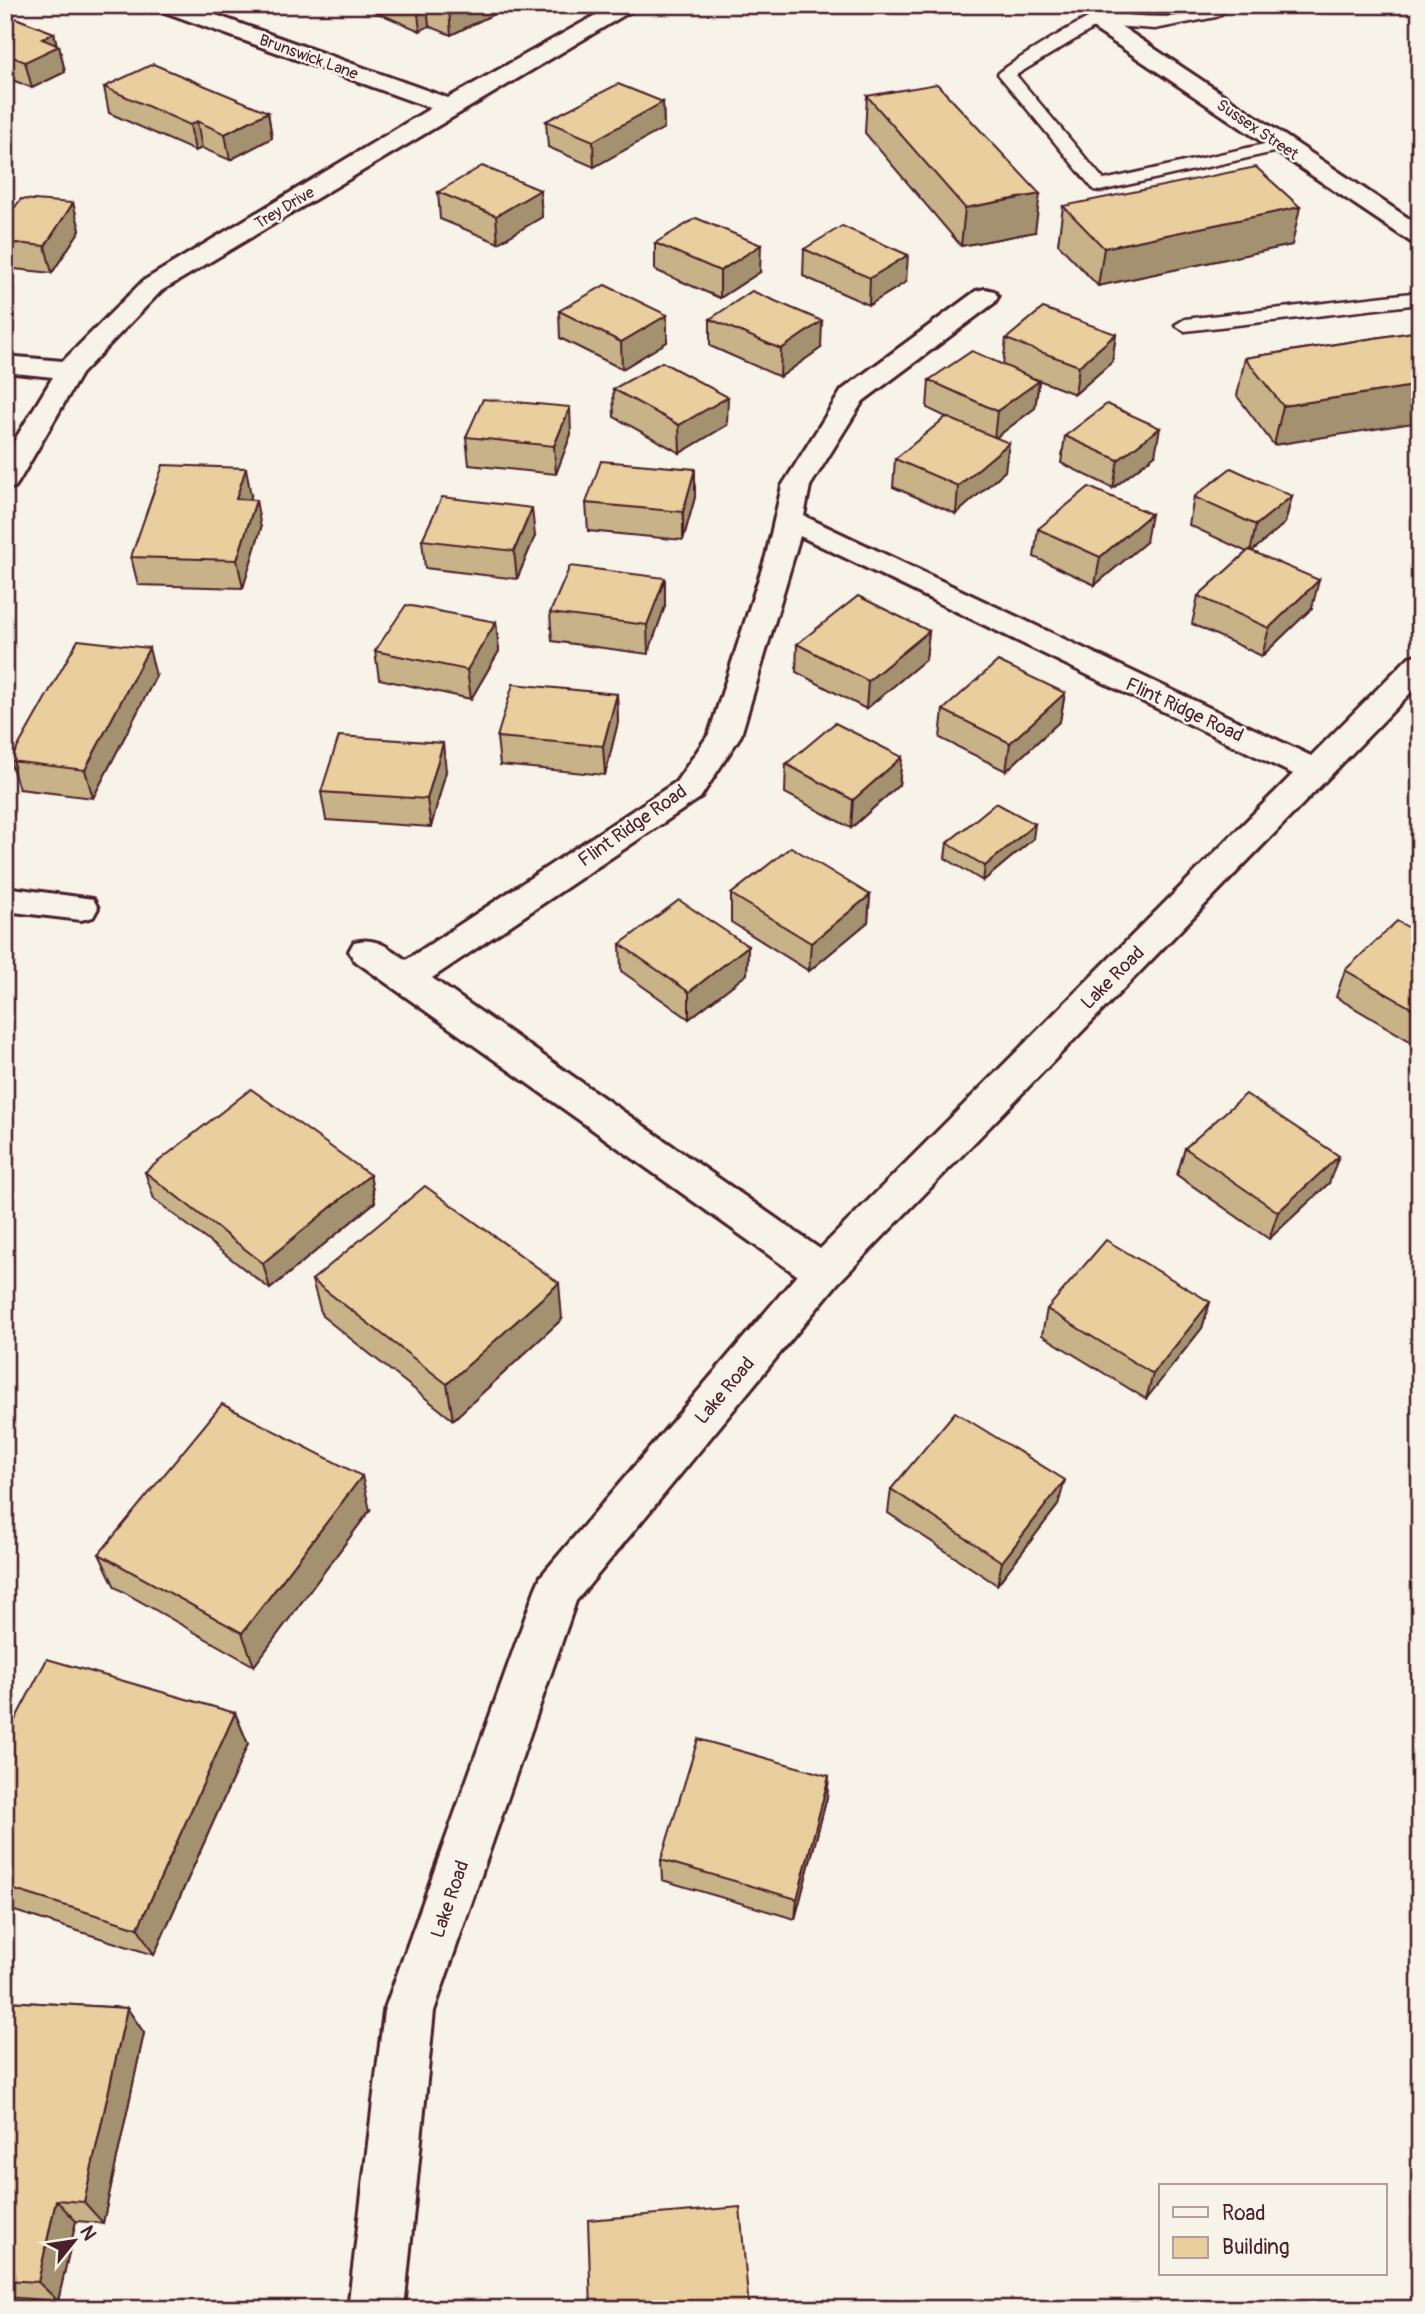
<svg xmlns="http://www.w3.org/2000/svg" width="1425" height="2314" font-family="Pangolin,sans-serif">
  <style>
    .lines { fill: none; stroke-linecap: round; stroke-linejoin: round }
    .lane-casing { stroke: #4a1f2b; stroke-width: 5 }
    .street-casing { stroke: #4a1f2b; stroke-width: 6 }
    .lane { fill: #f7f3e8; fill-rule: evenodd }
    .street { fill: #f7f3e8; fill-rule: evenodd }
    .wall { fill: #c8b288; stroke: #4a1f2b; stroke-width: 2 }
    .shaded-wall { fill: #a3916f; stroke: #4a1f2b; stroke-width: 2 }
    .building { fill: #e9cf9e; stroke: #4a1f2b; stroke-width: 2 }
    .labels { text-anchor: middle; stroke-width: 5; stroke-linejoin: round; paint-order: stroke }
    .far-street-label { font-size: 16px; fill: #4a1f2b; stroke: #f7f3e8 }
    .street-label { font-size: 19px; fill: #4a1f2b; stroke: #f7f3e8 }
  </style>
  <rect width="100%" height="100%" fill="#f7f3e8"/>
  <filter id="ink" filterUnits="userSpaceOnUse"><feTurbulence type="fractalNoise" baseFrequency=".0143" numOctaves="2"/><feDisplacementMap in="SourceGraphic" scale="14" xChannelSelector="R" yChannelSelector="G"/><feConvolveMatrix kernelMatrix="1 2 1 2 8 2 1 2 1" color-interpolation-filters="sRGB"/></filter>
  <g filter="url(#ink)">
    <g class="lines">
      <g class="lane-casing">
        <g id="lane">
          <path d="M1215 5H1235L1216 17 1155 29 1099 25 1016 75 1104 180 1282 140 1288 141 1291 145 1288 149 1100 191 1094 190 998 74C1005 66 1086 16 1096 15 1137 12 1175 26 1215 5Z"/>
          <path d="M1420 292V304L1185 331 1175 325 1185 319Z"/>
        </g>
      </g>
      <g class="street-casing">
        <g id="street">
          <path d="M156 5H188L448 98 614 5H641L161 291 81 374 19 481 15 487 5 490V456L53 377 5 372V356L63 361 143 281 431 108 159 10Z"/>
          <path d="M1096 13 1104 15 1420 226V244L1411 242 1088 25 1085 20Z"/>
          <path d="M985 289 994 291 998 297 994 303 863 401 810 486 804 516 1311 756 1409 657 1420 654V683L837 1284 576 1601 434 2011 404 2309H348L384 2011 535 1590 541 1576 797 1275 354 960 349 951 354 942C376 936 389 948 406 960L676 782 709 734 766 556 782 486 842 390 976 291ZM800 536 1293 774 820 1249 432 978 700 798 741 735Z"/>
          <path d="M5 887 93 899 98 908 93 917 81 920 5 911Z"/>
        </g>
      </g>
      <use href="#lane" class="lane"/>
      <use href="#street" class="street"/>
    </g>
    <g class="wall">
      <path d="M368 5H512L451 35 429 26 420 31 371 10V7Z"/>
      <path d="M5 14 54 33 57 45 59 46 65 72 32 88 5 77Z"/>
      <path d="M104 87 268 112 272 138 230 160 202 148 195 151 109 113Z"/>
      <path d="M867 96 1035 232 961 246 865 133Z"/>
      <path d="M663 102 664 128 594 167 548 147 546 121Z"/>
      <path d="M540 190 542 217 498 243 440 219 438 192Z"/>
      <path d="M73 203 80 230 52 273 5 268V206L15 207Z"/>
      <path d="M1063 206 1292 245 1098 286 1058 244Z"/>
      <path d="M655 243 760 272 720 298 655 270Z"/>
      <path d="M804 249 906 282 869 305 803 276Z"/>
      <path d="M559 311 667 315V342L622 369 560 338Z"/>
      <path d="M710 319 821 348 780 377 710 346Z"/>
      <path d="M1420 331 1274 445 1237 396 1245 358Z"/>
      <path d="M1116 334 1112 362 1075 394 1033 378 1039 381 1035 408 995 438 1005 471 956 514 893 487 895 459 959 423 927 408 929 380 1003 365 1006 339Z"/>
      <path d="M613 389 727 425 680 453 614 417Z"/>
      <path d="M571 434 556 474 469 465 466 437Z"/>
      <path d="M1065 436 1155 455 1113 488 1061 463Z"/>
      <path d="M695 469V497L683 540 588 531 586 503Z"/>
      <path d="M251 496 250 500 261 528 243 588 138 585 131 557Z"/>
      <path d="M1292 496 1285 523 1252 551 1312 608 1262 656 1192 624 1198 596 1247 552 1189 525 1194 497Z"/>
      <path d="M1038 529 1146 542 1095 585 1034 557Z"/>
      <path d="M535 536 517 579 425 568 422 540Z"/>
      <path d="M665 606 648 654 552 641 550 613Z"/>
      <path d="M496 622 499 651 471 699 379 679 375 651Z"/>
      <path d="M929 631 926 659 866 709 796 672 797 644Z"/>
      <path d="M156 676 93 798 19 789 10 761Z"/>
      <path d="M1065 693 1060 721 1006 771 940 738 943 710Z"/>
      <path d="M617 694 618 722 605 775 500 765 497 737Z"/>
      <path d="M902 757 899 785 851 828 785 793 786 764Z"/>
      <path d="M446 771 431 827 326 820 321 792Z"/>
      <path d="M1033 839 983 881 945 858 947 843Z"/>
      <path d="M731 894 870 895 868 922 809 971 731 922Z"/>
      <path d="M1420 934V1047L1336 997 1345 970Z"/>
      <path d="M620 944 748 946 747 974 689 1019 621 971Z"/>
      <path d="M1185 1148 1329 1183 1269 1239 1177 1175Z"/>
      <path d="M145 1172 370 1175 375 1202 270 1289 154 1199Z"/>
      <path d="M312 1280 562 1319 453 1420 322 1316Z"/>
      <path d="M1210 1302 1202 1328 1146 1399 1042 1335 1047 1309Z"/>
      <path d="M891 1489 1058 1505 997 1585 888 1513Z"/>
      <path d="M370 1510 254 1666 115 1587 99 1554Z"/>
      <path d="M235 1713 248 1744 154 1955 5 1908V1739Z"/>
      <path d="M829 1776 827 1797 795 1919 662 1880 661 1860Z"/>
      <path d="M5 2001 127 2008 144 2033 103 2223 76 2221 58 2301 5 2297Z"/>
    </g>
    <g class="shaded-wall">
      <path d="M417 5H427L429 26 420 31Z"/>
      <path d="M457 5H512L451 35 449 9Z"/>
      <path d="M54 33 57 47 59 46 65 72 32 88 25 62 42 39Z"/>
      <path d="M663 102 664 128 594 167 593 141Z"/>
      <path d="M268 112 272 138 230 160 225 134Z"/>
      <path d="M197 121 202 148 195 151 190 125Z"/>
      <path d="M540 190 542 217 498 243 496 216Z"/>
      <path d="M1040 194 1035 232 961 246 965 208Z"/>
      <path d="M73 203 80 230 52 273 45 246Z"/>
      <path d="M1300 207 1292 245 1098 286 1104 248Z"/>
      <path d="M761 245 760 272 720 298V271Z"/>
      <path d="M908 255 906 282 869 305 870 278Z"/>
      <path d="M667 315V342L622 369 621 342Z"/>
      <path d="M822 321 821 348 780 377 781 349Z"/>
      <path d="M1116 334 1112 362 1075 394 1079 366Z"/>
      <path d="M1039 381 1035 408 994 439 997 411Z"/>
      <path d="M1420 385V422L1274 445 1283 406Z"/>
      <path d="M728 397 727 425 680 453 679 425Z"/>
      <path d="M570 407 571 434 556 474 554 446Z"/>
      <path d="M1160 428 1155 455 1113 488 1118 460Z"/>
      <path d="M1009 443 1005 471 956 514 958 486Z"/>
      <path d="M246 468 251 496 241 527 236 499Z"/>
      <path d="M695 469V497L683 540V512Z"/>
      <path d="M1292 496 1285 523 1250 553 1256 525Z"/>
      <path d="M256 500 261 528 243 588 237 560Z"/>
      <path d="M532 508 535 536 517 579 514 551Z"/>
      <path d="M1151 514 1146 542 1095 585 1100 557Z"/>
      <path d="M665 578V606L648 654 647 625Z"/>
      <path d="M1319 580 1312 608 1262 656 1269 628Z"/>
      <path d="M496 622 499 651 471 699 467 670Z"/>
      <path d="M929 631 926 659 866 709 868 681Z"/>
      <path d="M149 648 156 676 93 798 85 770Z"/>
      <path d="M1065 693 1060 721 1006 771 1010 743Z"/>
      <path d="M617 694 618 722 605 775 603 746Z"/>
      <path d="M443 743 446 771 431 827 427 799Z"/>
      <path d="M902 757 899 785 851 828 853 800Z"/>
      <path d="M1035 824 1033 839 983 881 985 866Z"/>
      <path d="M870 895 868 922 809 971 811 943Z"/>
      <path d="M748 946 747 974 689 1019V992Z"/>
      <path d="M1339 1156 1329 1183 1269 1239 1278 1212Z"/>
      <path d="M370 1175 375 1202 270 1289 263 1263Z"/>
      <path d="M559 1283 562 1319 453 1420 447 1384Z"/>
      <path d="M1210 1302 1202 1328 1146 1399 1153 1374Z"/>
      <path d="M362 1476 370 1510 254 1666 242 1633Z"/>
      <path d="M1065 1480 1058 1505 997 1585 1002 1562Z"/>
      <path d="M235 1713 248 1744 154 1955 138 1928Z"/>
      <path d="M829 1776 827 1797 795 1919 797 1899Z"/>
      <path d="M127 2008 144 2033 103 2223 84 2202Z"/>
      <path d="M56 2200 76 2221 58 2301 38 2282Z"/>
    </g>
    <g class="building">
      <path d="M439 5H457L449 9Z"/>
      <path d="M5 14 54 33 42 39 59 46 25 62 5 54Z"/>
      <path d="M153 64 268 112 225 134 197 121 190 125 104 87Z"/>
      <path d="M618 84 663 102 593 141 546 121Z"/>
      <path d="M937 84 1040 194 965 208 867 96Z"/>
      <path d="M482 166 540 190 496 216 438 192Z"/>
      <path d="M1256 167 1300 207 1104 248 1063 206Z"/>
      <path d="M21 199 73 203 45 246 5 242V206L15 207Z"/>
      <path d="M696 218 761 245 720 271 655 243Z"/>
      <path d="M842 226 908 255 870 278 804 249Z"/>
      <path d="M605 285 667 315 621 342 559 311Z"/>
      <path d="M752 291 822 321 781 349 710 319Z"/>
      <path d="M1043 308 1116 334 1079 366 1006 339Z"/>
      <path d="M1420 331V385L1283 406 1245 358Z"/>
      <path d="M972 351 1039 381 997 411 929 380Z"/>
      <path d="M662 362 728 397 679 425 613 389Z"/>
      <path d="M483 399 570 407 554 446 466 437Z"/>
      <path d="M1107 404 1160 428 1118 460 1065 436Z"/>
      <path d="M946 417 1009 443 958 486 895 459Z"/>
      <path d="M601 461 695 469 683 512 586 503Z"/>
      <path d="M163 465 246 468 236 499 256 500 237 560 131 557Z"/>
      <path d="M1231 468 1292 496 1256 525 1194 497Z"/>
      <path d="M1089 487 1151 514 1100 557 1038 529Z"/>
      <path d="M442 497 532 508 514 551 422 540Z"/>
      <path d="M1249 550 1319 580 1269 628 1198 596Z"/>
      <path d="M570 566 665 578 647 625 550 613Z"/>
      <path d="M858 596 929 631 868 681 797 644Z"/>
      <path d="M406 605 496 622 467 670 375 651Z"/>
      <path d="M78 640 149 648 85 770 10 761Z"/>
      <path d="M998 661 1065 693 1010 743 943 710Z"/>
      <path d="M513 684 617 694 603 746 497 737Z"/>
      <path d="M835 723 902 757 853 800 786 764Z"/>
      <path d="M339 736 443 743 427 799 321 792Z"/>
      <path d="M996 803 1035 824 985 866 947 843Z"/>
      <path d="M791 847 870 895 811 943 731 894Z"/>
      <path d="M679 900 748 946 689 992 620 944Z"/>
      <path d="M1397 921 1420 934V1013L1345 970Z"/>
      <path d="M251 1089 370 1175 263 1263 145 1172Z"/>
      <path d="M1246 1094 1339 1156 1278 1212 1185 1148Z"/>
      <path d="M425 1186 559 1283 447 1384 312 1280Z"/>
      <path d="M1106 1240 1210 1302 1153 1374 1047 1309Z"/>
      <path d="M222 1404 362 1476 242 1633 99 1554Z"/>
      <path d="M955 1412 1065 1480 1002 1562 891 1489Z"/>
      <path d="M47 1659 235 1713 138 1928 5 1887V1739Z"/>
      <path d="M698 1739 829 1776 797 1899 661 1860Z"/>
      <path d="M5 2001 127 2008 84 2202 56 2200 38 2282 5 2280Z"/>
      <path d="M740 2207 749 2309H591L588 2220Z"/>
    </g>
  </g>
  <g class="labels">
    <g class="far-street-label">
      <text transform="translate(309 56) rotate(20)" y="6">Brunswick Lane</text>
      <text transform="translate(1258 129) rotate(34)" y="6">Sussex Street</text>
      <text transform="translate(284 207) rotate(-31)" y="6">Trey Drive</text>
    </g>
    <g class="street-label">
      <text transform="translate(1185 709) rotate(25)" y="7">Flint Ridge Road</text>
      <text transform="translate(632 825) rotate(-35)" y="7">Flint Ridge Road</text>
      <text transform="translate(1112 977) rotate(-45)" y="7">Lake Road</text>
      <text transform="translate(724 1390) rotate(-50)" y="7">Lake Road</text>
      <text transform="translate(449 1899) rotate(-71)" y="7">Lake Road</text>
    </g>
  </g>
  <rect width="1425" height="2314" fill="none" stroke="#f7f3e8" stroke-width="28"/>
  <rect x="14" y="14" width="1397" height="2286" fill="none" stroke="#4a1f2b" stroke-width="2.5" filter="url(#ink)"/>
  <rect x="1159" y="2184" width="228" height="91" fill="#f7f3e8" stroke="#b29e9c" stroke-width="2"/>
  <rect x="1173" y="2207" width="35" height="10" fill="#f7f3e8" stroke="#b29e9c" stroke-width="2"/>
  <text x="1222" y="2220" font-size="21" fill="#4a1f2b">Road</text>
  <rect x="1173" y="2237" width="35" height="21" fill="#e9cf9e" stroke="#b29e9c" stroke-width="2"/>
  <text x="1222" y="2254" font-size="21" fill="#4a1f2b">Building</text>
  <g transform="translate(74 2241) rotate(60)" stroke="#f7f3e8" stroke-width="5" paint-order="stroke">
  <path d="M0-5L12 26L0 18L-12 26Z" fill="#4a1f2b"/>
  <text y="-10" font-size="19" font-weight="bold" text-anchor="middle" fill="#4a1f2b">N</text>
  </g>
</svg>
